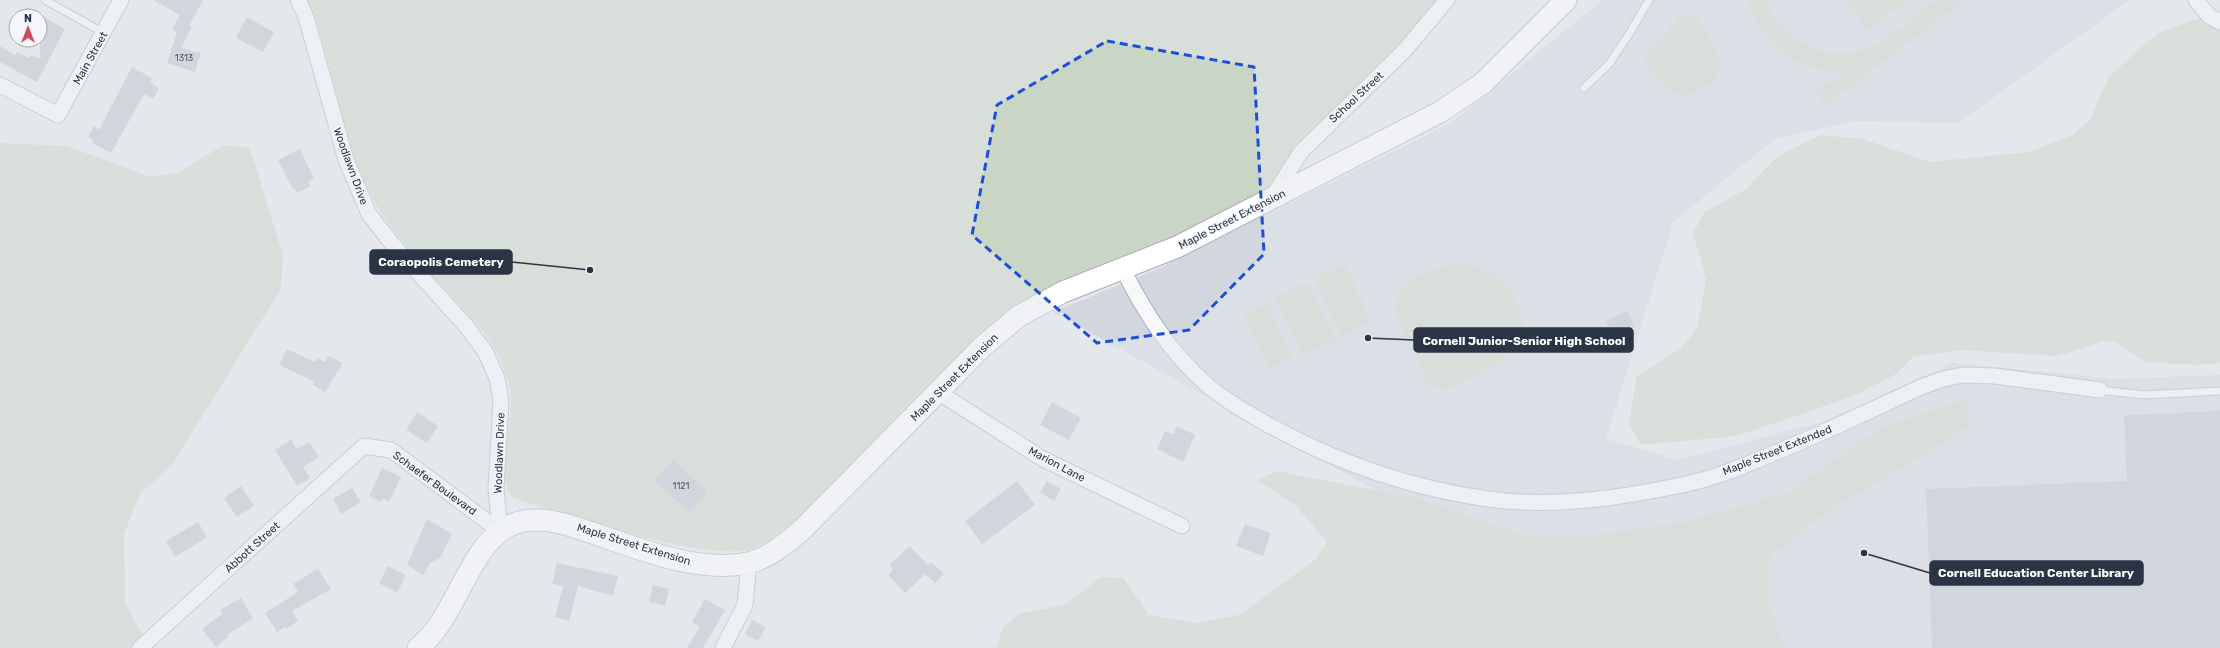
<svg xmlns="http://www.w3.org/2000/svg" width="2220" height="648" font-family="Rubik,sans-serif">
  <style>
    .built { fill: #d2d6de }
    .green { fill: #c9d6c5 }
    .building { fill: #bbc0ca }
    .lines { fill: none; stroke-linecap: round; stroke-linejoin: round }
    .lane-casing { stroke: #a9aeb7; stroke-width: 9 }
    .street-casing { stroke: #a9aeb7; stroke-width: 17 }
    .secondary-casing { stroke: #a9aeb7; stroke-width: 23 }
    .lane { stroke: #f7f8fa; stroke-width: 7 }
    .street { stroke: #f7f8fa; stroke-width: 15 }
    .secondary { stroke: #fff; stroke-width: 21 }
    .marked { fill: none; stroke: #1d4ed8; stroke-width: 3; stroke-dasharray: 8 5; stroke-linejoin: round }
    .labels { text-anchor: middle; stroke-width: 3; stroke-linejoin: round; paint-order: stroke }
    .number-label { font-size: 9px; fill: #4f5766 }
    .street-label { font-size: 11px; fill: #2b3445; stroke: #f4f6f9 }
    .leader { fill: none; stroke: #2b3445; stroke-width: 1.5 }
    .callout-dot { fill: #2b3445; stroke: #f4f6f9; stroke-width: 1.5 }
    .callout { fill: #2b3445; stroke: #2b3445; stroke-width: 1.5 }
    .callout-label { font-size: 12px; text-anchor: middle; font-weight: bold; fill: #fff }
  </style>
  <rect width="100%" height="100%" fill="#e4e7ec"/>
  <path class="built" d="M1603 0H2130L1958 123 1856 121 1775 139 1673 222 1606 439 1678 460 1822 422 1953 363 2115 379 2220 375V648H1661L1053 312 1158 269 1452 122Z"/>
  <g class="green">
    <path d="M308 0H1447L1317 134 1271 200 1035 306 877 454 868 447C838 477 794 530 756 547 713 567 562 513 513 498 496 484 512 421 511 398 510 386 506 374 502 363 493 341 476 323 460 305 432 274 400 244 378 208 339 145 336 68 308 0Z"/>
    <path d="M1747 0H1766C1782 44 1832 67 1875 45 1892 37 1907 22 1922 11 1927 8 1932 2 1937 0 1944 0 1957 0 1964 0L1825 106 1815 93 1841 74C1835 70 1822 71 1814 68 1779 57 1759 33 1747 0Z"/>
    <path d="M1845 0H1907L1868 30Z"/>
    <path d="M2220 11V363L2197 365 2145 362 2116 342 2104 341 2058 356 1959 350 1913 357 1896 374 1854 396 1737 436 1641 445 1629 424 1637 376 1680 349 1697 329 1706 279 1693 233 1704 213 1746 189 1778 156 1820 135 1863 139 1930 162 2029 152 2072 135 2090 120 2108 78 2142 46 2160 32Z"/>
    <path d="M1682 15 1696 16C1703 28 1722 53 1721 65 1721 73 1716 78 1710 83 1681 110 1656 84 1643 56Z"/>
    <path d="M0 143 67 146 151 177 178 173 223 145 250 148 283 255 281 289 172 465 140 494 124 534 125 602 138 627 152 648H0Z"/>
    <path d="M1345 264 1372 322 1341 336 1314 279Z"/>
    <path d="M1443 266C1451 266 1462 264 1471 266 1510 274 1521 305 1526 340L1518 352 1445 391 1427 382 1395 313 1397 295 1415 277Z"/>
    <path d="M1308 282 1336 340 1302 356 1274 298Z"/>
    <path d="M1268 304 1293 357 1269 368 1243 316Z"/>
    <path d="M1966 399 1970 423 1952 438 1826 512 1770 556 1768 602 1784 648H996L1003 627 1021 613 1065 605 1101 577 1123 578 1149 615 1195 623 1239 615 1315 560 1327 542 1296 506 1257 480 1277 471 1410 497 1521 534 1571 538 1682 523 1788 493 1882 427Z"/>
  </g>
  <g class="building">
    <path d="M153 0H203L189 26 192 27 181 48 201 53 195 72 167 63 177 32 172 29 180 15Z"/>
    <path d="M40 15 65 29 37 82 0 62V46L15 55 17 52 29 58 31 55 40 59Z"/>
    <path d="M247 17 274 32 263 52 236 38Z"/>
    <path d="M132 67 152 78 150 83 159 88 153 99 144 94 111 153 92 143 93 140 88 137 94 126 99 130Z"/>
    <path d="M300 149 314 179 308 182 311 186 297 193 295 188 293 189 278 160Z"/>
    <path d="M1628 311 1635 327 1613 336 1606 320Z"/>
    <path d="M287 349 315 362 317 358 325 362 328 356 343 363 325 392 313 385 315 382 279 365Z"/>
    <path d="M1052 402 1081 418 1069 440 1040 425Z"/>
    <path d="M2220 411V648H1932L1926 489 2127 481 2124 415Z"/>
    <path d="M417 412 438 426 427 443 406 430Z"/>
    <path d="M1177 426 1195 435 1183 462 1157 449 1165 431 1173 435Z"/>
    <path d="M291 440 297 449 309 442 319 457 303 467 310 478 297 486 275 450Z"/>
    <path d="M673 460 708 492 689 512 654 480Z"/>
    <path d="M382 468 401 477 389 502 383 498 381 502 369 496Z"/>
    <path d="M1017 481 1035 505 982 544 965 521Z"/>
    <path d="M1047 481 1061 489 1054 501 1040 492Z"/>
    <path d="M241 486 254 506 237 517 224 498Z"/>
    <path d="M352 488 361 502 341 514 333 499Z"/>
    <path d="M427 519 452 534 440 558 430 563 423 575 407 565Z"/>
    <path d="M198 522 207 537 175 557 166 541Z"/>
    <path d="M1245 524 1271 533 1263 556 1236 546Z"/>
    <path d="M910 546 928 565 931 562 944 574 935 583 925 574 905 593 888 575 893 570 889 565Z"/>
    <path d="M557 563 618 576 613 596 578 586 569 621 555 617 563 586 552 584Z"/>
    <path d="M388 566 406 575 397 593 379 583Z"/>
    <path d="M318 569 331 589 292 611 298 621 286 629 285 627 277 632 265 613 298 592 293 584Z"/>
    <path d="M653 585 669 589 665 606 649 602Z"/>
    <path d="M241 598 253 618 228 634 229 636 216 647 202 629 222 614 220 610Z"/>
    <path d="M705 599 725 610 703 648H687L700 627 692 622Z"/>
    <path d="M752 620 766 627 758 641 745 634Z"/>
  </g>
  <g class="lines">
    <g class="lane-casing">
      <g id="lane">
        <path d="M45 0 104 33"/>
        <path d="M1584 88 1609 64 1631 31 1649 0"/>
        <path d="M2100 390 2144 395 2220 391"/>
      </g>
    </g>
    <g class="street-casing">
      <g id="street">
        <path d="M298 0 306 17 346 160 369 214 393 245 467 327 486 353 497 378 501 401 496 488 500 531"/>
        <path d="M2196 0 2209 16 2220 22"/>
        <path d="M0 85 58 115 121 0"/>
        <path d="M1271 199 1301 152 1405 50 1447 0"/>
        <path d="M1123 269C1143 310 1170 352 1205 383 1223 399 1244 411 1265 423 1333 461 1410 488 1488 499 1553 508 1622 498 1686 484 1715 478 1744 466 1772 454 1822 434 1871 410 1921 387L1943 379 1963 375 1995 376 2100 390"/>
        <path d="M938 392 1043 459 1182 526"/>
        <path d="M140 648 364 446 391 450 500 531"/>
        <path d="M723 648 745 605 749 563"/>
      </g>
    </g>
    <g class="secondary-casing">
      <path id="secondary" d="M418 648C458 616 468 546 509 526 531 515 558 521 580 529 632 545 692 574 748 563 769 558 788 542 804 528L982 347 1019 316 1063 292 1177 247 1440 112 1483 83 1566 0"/>
    </g>
    <use href="#lane" class="lane"/>
    <use href="#street" class="street"/>
    <use href="#secondary" class="secondary"/>
  </g>
  <path d="M0 0H2220V648H0ZM1107 41 1254 67 1264 254 1189 330 1097 343 972 235 997 105Z" fill="#e4e7ec" fill-opacity=".55" fill-rule="evenodd"/>
  <path class="marked" d="M1107 41 1254 67 1264 254 1189 330 1097 343 972 235 997 105Z"/>
  <g class="labels">
    <g class="number-label">
      <text x="184" y="61">1313</text>
      <text x="681" y="489">1121</text>
    </g>
    <g class="street-label">
      <text transform="translate(90 58) rotate(-61)" y="4">Main Street</text>
      <text transform="translate(1356 97) rotate(-43)" y="4">School Street</text>
      <text transform="translate(351 166) rotate(70)" y="4">Woodlawn Drive</text>
      <text transform="translate(1232 219) rotate(-27)" y="4">Maple Street Extension</text>
      <text transform="translate(954 377) rotate(-45)" y="4">Maple Street Extension</text>
      <text transform="translate(1777 450) rotate(-22)" y="4">Maple Street Extended</text>
      <text transform="translate(499 453) rotate(-88)" y="4">Woodlawn Drive</text>
      <text transform="translate(1057 464) rotate(28)" y="4">Marion Lane</text>
      <text transform="translate(435 483) rotate(36)" y="4">Schaefer Boulevard</text>
      <text transform="translate(634 544) rotate(17)" y="4">Maple Street Extension</text>
      <text transform="translate(252 547) rotate(-42)" y="4">Abbott Street</text>
    </g>
  </g>
  <path class="leader" d="M590 270L512 262M1368 338L1414 340M1864 553L1930 573"/>
  <g class="callout-dot">
    <circle cx="590" cy="270" r="4"/>
    <circle cx="1368" cy="338" r="4"/>
    <circle cx="1864" cy="553" r="4"/>
  </g>
  <g class="callout">
    <rect x="370" y="250" width="142" height="24" rx="4"/>
    <rect x="1414" y="328" width="219" height="24" rx="4"/>
    <rect x="1930" y="561" width="213" height="24" rx="4"/>
  </g>
  <g class="callout-label">
    <text x="441" y="266">Coraopolis Cemetery</text>
    <text x="1524" y="345">Cornell Junior-Senior High School</text>
    <text x="2036" y="577">Cornell Education Center Library</text>
  </g>
  <g transform="translate(28 28)"><circle r="19" fill="#f4f6f9" stroke="#a4a8b1"/>
  <path d="M0-3L7 15L0 10L-7 15Z" fill="#d1495b"/>
  <text y="-6" font-size="11" font-weight="bold" text-anchor="middle" fill="#2b3445">N</text>
  </g>
</svg>
